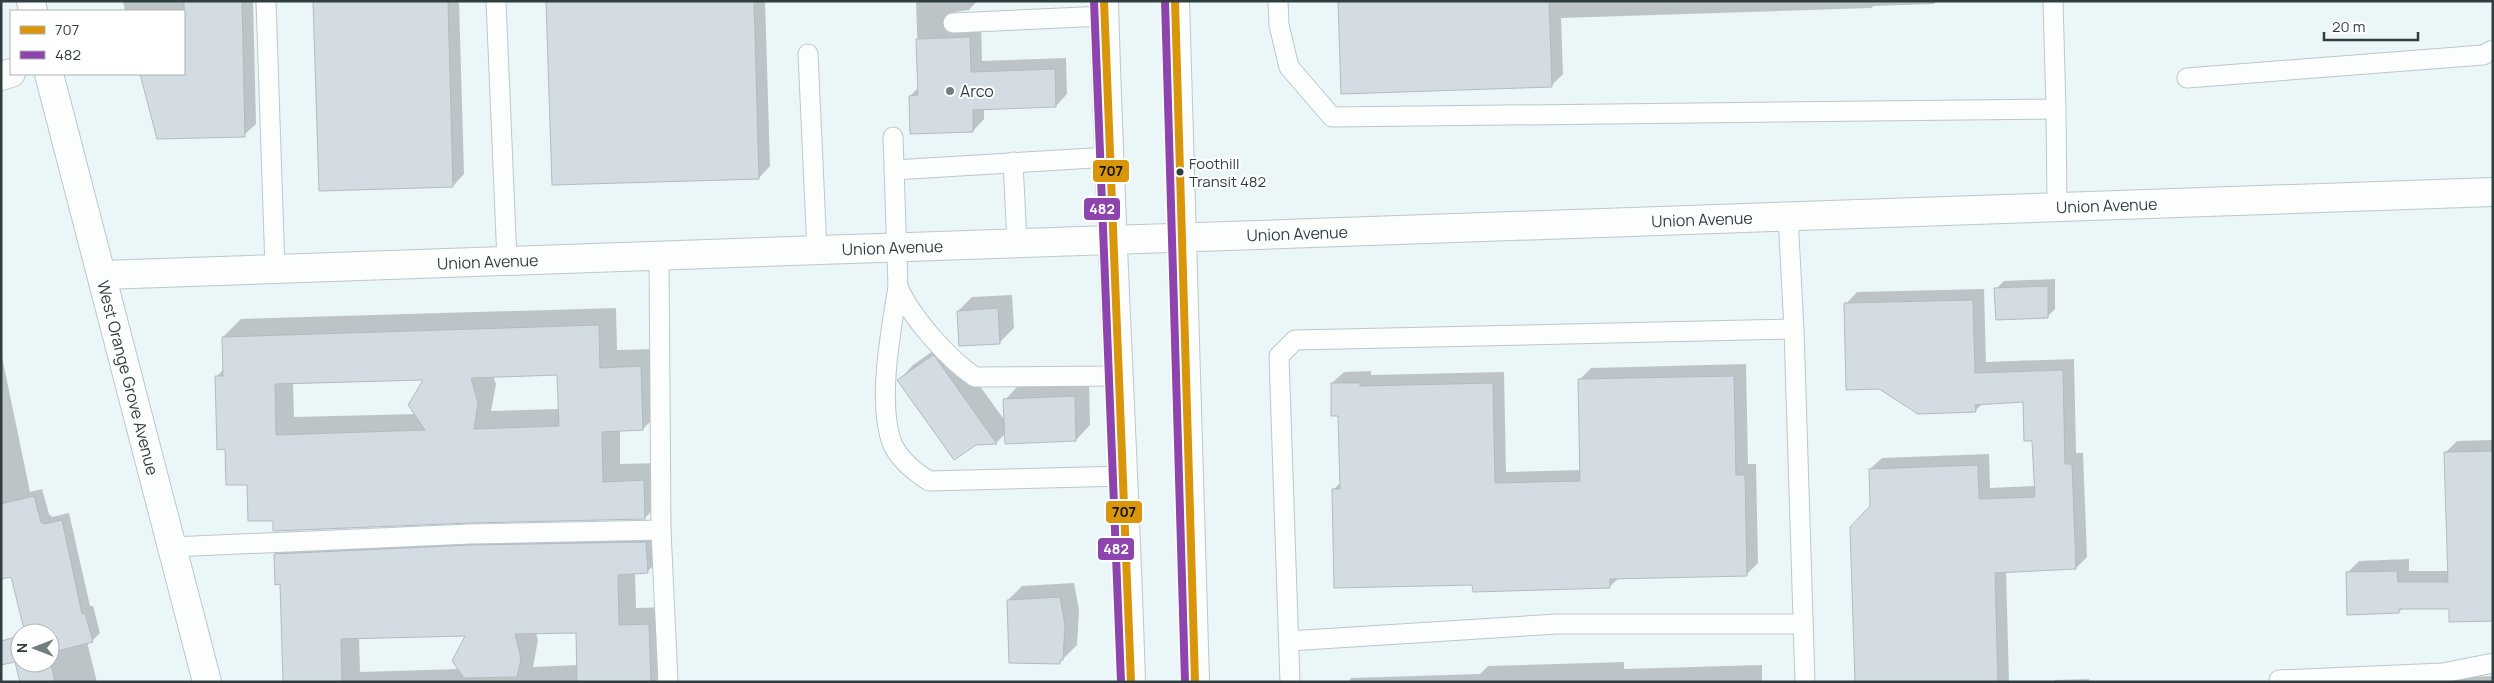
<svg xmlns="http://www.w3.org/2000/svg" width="2494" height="683" font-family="Manrope,sans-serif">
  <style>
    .shadow { fill: #0003; fill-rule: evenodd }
    .building { fill: #d3dce2; stroke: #b2bbc0; fill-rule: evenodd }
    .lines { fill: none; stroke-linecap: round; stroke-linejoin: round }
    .lane-casing { stroke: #bcc7ca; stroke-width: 21 }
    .street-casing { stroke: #bcc7ca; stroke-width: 30 }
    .secondary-casing { stroke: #bcc7ca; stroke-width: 30 }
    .primary-casing { stroke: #bcc7ca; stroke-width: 30 }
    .lane { stroke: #fcfefe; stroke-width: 19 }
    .street { stroke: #fcfefe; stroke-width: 28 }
    .secondary { stroke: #fcfefe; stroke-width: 28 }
    .primary { stroke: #fcfefe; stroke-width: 28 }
    .bus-1-casing { stroke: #fff; stroke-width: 11 }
    .bus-2-casing { stroke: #fff; stroke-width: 11 }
    .bus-1 { stroke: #d9960a; stroke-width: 8 }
    .bus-2 { stroke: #8e44ad; stroke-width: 8 }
    .poi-dot { fill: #717e81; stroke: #fff; stroke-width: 2 }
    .bus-dot { fill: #303e41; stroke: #fff; stroke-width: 2 }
    .labels { text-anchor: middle; stroke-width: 4; stroke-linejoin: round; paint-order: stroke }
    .bus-label { font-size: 15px; fill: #303e41; stroke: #fff; text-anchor: start }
    .poi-label { font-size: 16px; fill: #303e41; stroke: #fff; text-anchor: start }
    .street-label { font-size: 16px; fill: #303e41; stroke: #fff }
    .line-badge { stroke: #fff; stroke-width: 2 }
    .badge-label { font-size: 14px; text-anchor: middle; font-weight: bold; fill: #fff }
    .pale-badge-label { font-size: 14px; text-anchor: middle; font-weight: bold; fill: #111 }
  </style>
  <rect width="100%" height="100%" fill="#ebf6f9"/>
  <g class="shadow">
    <path d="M123 1H253L256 124 244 135 158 138 141 74H184V11H125Z"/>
    <path d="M315 1H459L464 174 453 186Z"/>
    <path d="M547 1H765L770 166 759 178Z"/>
    <path d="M916 1H977L969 10 954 12V17L981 22 982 61 1066 58 1067 94 1056 106 984 108V119L973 131 910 96 919 87Z"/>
    <path d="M1339 1H1937L1934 4 1874 6 1871 8 1561 18 1563 74 1551 86Z"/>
    <path d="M2055 279V309L2047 317 1996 289 2004 281Z"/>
    <path d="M1984 289 1986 362 2074 359 2076 453H2083L2087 557 2076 568 2006 571 2009 682H1856L1871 506 1870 469 1882 458 1989 454 1990 488 2035 486 2033 440 2024 401 1983 403 1975 411 1846 304 1857 292Z"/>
    <path d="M1012 295 1014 328 1000 342 958 311 972 297Z"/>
    <path d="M616 308 617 350 659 349 661 411 643 429 620 430V464L662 463V500L645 518 274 519 226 448 216 377 224 369 223 337 241 319ZM558 374 559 409 491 411 496 384 493 376ZM425 378 416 414 294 417 293 383Z"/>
    <path d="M947 341 1006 422 1005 400 1019 385 1089 383 1090 425 1076 440 1006 433 996 443H976L899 380 913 365Z"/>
    <path d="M1 352 30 492 42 489 49 514 52 517 69 513 90 606H93L100 633 92 641 87 642 97 682H21L10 640 18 631 26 630 12 576 1 578ZM20 633H50V663H20Z"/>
    <path d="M1746 364 1748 464H1756L1758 563 1746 575 1619 578 1609 587 1474 584 1333 490 1341 482 1339 415 1332 383 1344 372 1371 371V375L1504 372 1506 472 1581 470 1580 379 1591 368Z"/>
    <path d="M2493 440V620L2450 608H2403L2399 612 2347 573 2359 561 2409 559V571H2449L2445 453 2457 441Z"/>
    <path d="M663 524 665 554 647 572 635 573 636 608 667 607 668 668 655 682H284L281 583 275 554 293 536ZM577 631 578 665 533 667 538 640 536 633ZM468 634 459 669 360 672 359 637Z"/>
    <path d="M1074 583 1079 610 1077 645 1060 662 1008 600 1022 586Z"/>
    <path d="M1624 662V669L1762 665V682H1348L1351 678 1480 674 1488 666Z"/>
    <path d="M2493 676V682H2332Z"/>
    <path d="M2089 679V682H2053L2055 680Z"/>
  </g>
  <g class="building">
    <path d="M184 1H242L245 137 157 139 140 74H184Z"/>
    <path d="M313 1H448L453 187 319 191Z"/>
    <path d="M546 1H754L759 179 552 185Z"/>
    <path d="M1338 1H1549L1552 87 1341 94Z"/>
    <path d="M970 37 971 72 1055 69 1056 107 973 110V132L910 134 909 96 918 95 916 39Z"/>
    <path d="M2048 286V318L1996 320 1994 288Z"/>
    <path d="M1973 300 1975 373 2063 370 2065 464H2072L2076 569 1995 573 1998 682H1855L1850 527 1870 506 1869 469 1978 465 1979 499 2035 497 2032 441H2024L2023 402 1975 405 1976 412 1918 414 1879 389 1846 390 1844 303Z"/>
    <path d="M998 308 1000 344 959 346 957 311Z"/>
    <path d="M599 325 600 368 641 366 643 430 602 432 603 482 644 480 645 519 470 523 273 531V521H248L247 485H226L225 449 217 450 215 376H223L222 337ZM557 375 559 426 474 429 478 403 471 378ZM423 380 408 405 425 430 276 435 275 384Z"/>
    <path d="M933 355 936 358 997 444 976 445 954 460 897 380Z"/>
    <path d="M1734 376 1736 475H1745L1747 576 1610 579V588L1473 592 1472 585 1334 588 1332 489H1340L1338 416H1331V383H1360V386L1493 383 1495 483 1580 481 1578 379Z"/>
    <path d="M1075 396 1076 441 1005 444 1003 399Z"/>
    <path d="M2493 451V621L2449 622V609H2399V613L2347 615 2346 572 2397 571 2398 582H2448L2444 452Z"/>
    <path d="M34 496 41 522 44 524 62 520 82 614 85 613 93 642 53 652 56 663 51 664 55 682H20L15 662 1 665V641L20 636V663H50V633H25L11 577 1 579V504Z"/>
    <path d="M646 542 648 573 618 575 619 625 649 624 651 682H577L576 633 515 634 521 659 517 677 464 678 452 661 465 636 341 639 342 682H283L280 584 275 585 274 554 470 545Z"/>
    <path d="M1060 597 1065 625 1063 660H1060V664L1009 663 1007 600Z"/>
  </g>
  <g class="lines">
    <g class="lane-casing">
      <g id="lane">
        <path d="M266 1 275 269"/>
        <path d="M496 1 507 261"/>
        <path d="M1278 1 1279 25 1289 67 1332 117 2056 109 2053 1"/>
        <path d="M953 23 1105 16"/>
        <path d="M808 54 817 250"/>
        <path d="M2187 78 2483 55 2493 50"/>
        <path d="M2056 109 2057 207"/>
        <path d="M893 137 898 287C911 317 948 359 975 377L1119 376"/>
        <path d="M1013 162 1017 243"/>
        <path d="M894 170 1109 157"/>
        <path d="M659 256 661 530"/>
        <path d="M898 287C891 330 877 402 892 443 899 460 915 472 929 481L1125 476"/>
        <path d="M1794 329 1805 682"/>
        <path d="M172 547 470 534 661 530 668 682"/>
        <path d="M1289 641 1557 624H1803"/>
        <path d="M2279 680 2443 673 2493 663"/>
        <path d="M1290 682 1279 356 1295 340 1794 329 1788 217"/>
      </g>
    </g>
    <g class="street-casing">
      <g id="street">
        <path d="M1 76 11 73"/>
        <path id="s1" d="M103 275 2493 192"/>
      </g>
    </g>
    <g class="secondary-casing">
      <g id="secondary">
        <path d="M31 1 33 11"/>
        <path id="s2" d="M49 74 207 682"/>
      </g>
    </g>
    <g class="primary-casing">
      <g id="primary">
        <path d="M1104 1C1110 228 1124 455 1131 682"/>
        <path d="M1175 1 1195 682"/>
      </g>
    </g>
    <use href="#lane" class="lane"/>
    <use href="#street" class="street"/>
    <use href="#secondary" class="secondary"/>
    <use href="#primary" class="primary"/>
    <g class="bus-1-casing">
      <g id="bus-1">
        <path d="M1104 1 1131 682"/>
        <path d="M1175 1 1195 682"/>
      </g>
    </g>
    <g class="bus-2-casing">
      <g id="bus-2">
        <path d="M1094 1 1121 682"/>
        <path d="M1165 1 1185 682"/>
      </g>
    </g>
    <use href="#bus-1" class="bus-1"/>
    <use href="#bus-2" class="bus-2"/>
  </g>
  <circle class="poi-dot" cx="950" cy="91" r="5"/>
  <circle class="bus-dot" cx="1180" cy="172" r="4.5"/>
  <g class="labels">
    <g class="bus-label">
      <text x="1189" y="169">Foothill<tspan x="1189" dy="18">Transit 482</tspan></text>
    </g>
    <g class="poi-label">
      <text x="960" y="97">Arco</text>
    </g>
    <g class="street-label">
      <text dy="6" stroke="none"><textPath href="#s1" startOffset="2005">Union Avenue</textPath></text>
      <text dy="6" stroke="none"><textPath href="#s1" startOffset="1600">Union Avenue</textPath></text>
      <text dy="6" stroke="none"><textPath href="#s1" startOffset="1195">Union Avenue</textPath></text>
      <text dy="6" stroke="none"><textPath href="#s1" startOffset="790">Union Avenue</textPath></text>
      <text dy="6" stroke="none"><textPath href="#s1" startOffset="385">Union Avenue</textPath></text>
      <text dy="6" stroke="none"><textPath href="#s2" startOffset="314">West Orange Grove Avenue</textPath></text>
    </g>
  </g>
  <g class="line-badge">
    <rect x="1092" y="159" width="38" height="24" rx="5" fill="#d9960a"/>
    <rect x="1083" y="197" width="38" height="24" rx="5" fill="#8e44ad"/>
    <rect x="1105" y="500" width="38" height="24" rx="5" fill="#d9960a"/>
    <rect x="1097" y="537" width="38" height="24" rx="5" fill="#8e44ad"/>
  </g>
  <g class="badge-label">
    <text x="1102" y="214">482</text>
    <text x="1116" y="554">482</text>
  </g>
  <g class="pale-badge-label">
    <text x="1111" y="176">707</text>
    <text x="1124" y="517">707</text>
  </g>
  <rect width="2494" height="683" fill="none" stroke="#303e41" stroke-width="5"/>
  <rect x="10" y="10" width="175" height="65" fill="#ffffff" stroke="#acb2b3"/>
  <rect x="20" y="26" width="25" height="8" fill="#d9960a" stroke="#acb2b3"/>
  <text x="55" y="35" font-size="15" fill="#303e41">707</text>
  <rect x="20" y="51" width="25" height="8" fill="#8e44ad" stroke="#acb2b3"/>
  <text x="55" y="60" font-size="15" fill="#303e41">482</text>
  <g transform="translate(35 648) rotate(270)"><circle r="24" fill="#ffffff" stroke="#acb2b3"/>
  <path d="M0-4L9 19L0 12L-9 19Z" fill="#717e81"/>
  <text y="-8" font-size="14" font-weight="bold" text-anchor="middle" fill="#303e41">N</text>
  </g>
  <path d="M2324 32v8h94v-8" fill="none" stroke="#303e41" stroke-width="2.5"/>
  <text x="2332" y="32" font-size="15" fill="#303e41" stroke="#ffffff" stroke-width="4" paint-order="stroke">20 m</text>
</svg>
